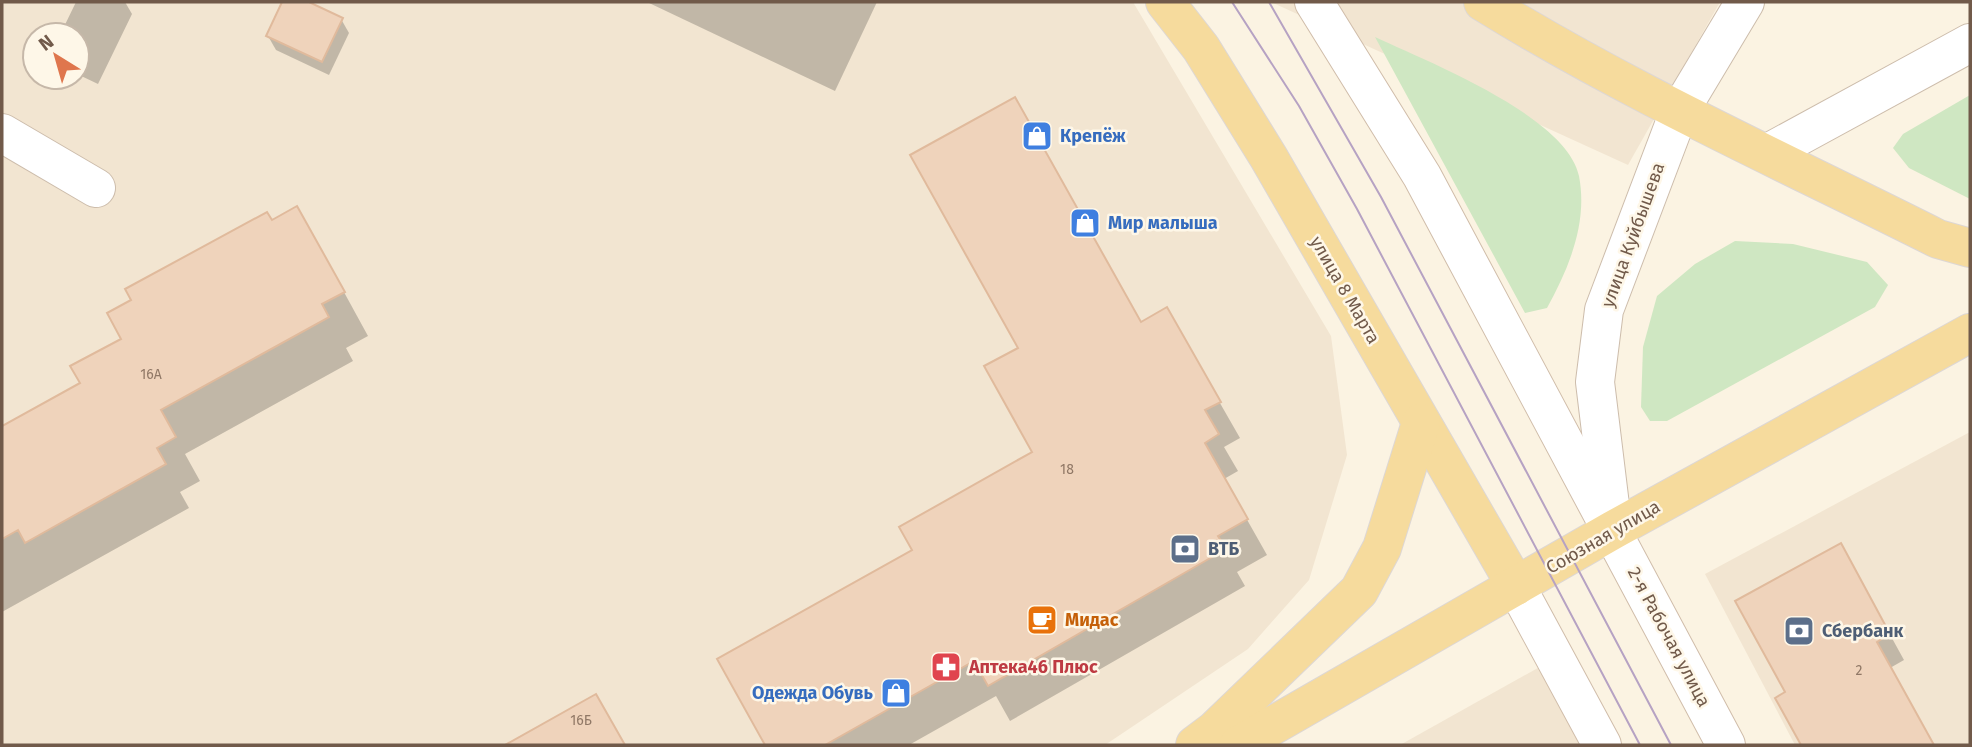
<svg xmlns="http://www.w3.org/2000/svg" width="1972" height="747" font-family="'Fira Sans',sans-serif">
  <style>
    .residential { fill: #f2e5d1; fill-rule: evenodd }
    .green { fill: #cfe7c2 }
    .shadow { fill: #0003 }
    .building { fill: #efd3bb; stroke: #e0ba9c; stroke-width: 2 }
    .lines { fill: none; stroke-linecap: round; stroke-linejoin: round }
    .street-casing { stroke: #cdbdac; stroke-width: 40 }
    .secondary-casing { stroke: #d0bdaa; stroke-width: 40 }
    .primary-casing { stroke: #ddd7d4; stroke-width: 40 }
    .street { stroke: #fff; stroke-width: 38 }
    .secondary { stroke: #fff; stroke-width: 38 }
    .primary { stroke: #f6db9d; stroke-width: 38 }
    .tram { stroke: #b6a2c3; stroke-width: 2 }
    .labels { text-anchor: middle; stroke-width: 5; stroke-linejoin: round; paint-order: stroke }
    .number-label { font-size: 14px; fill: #907866 }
    .shop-label { font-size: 18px; font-weight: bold; fill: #366cbe; stroke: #fef7e8; text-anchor: start }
    .street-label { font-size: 18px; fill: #715a4a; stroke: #fef7e8 }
    .service-label { font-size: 18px; font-weight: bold; fill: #4e5e75; stroke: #fef7e8; text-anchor: start }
    .food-label { font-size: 18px; font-weight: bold; fill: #c56008; stroke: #fef7e8; text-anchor: start }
    .health-label { font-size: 18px; font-weight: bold; fill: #be3a42; stroke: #fef7e8; text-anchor: start }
  </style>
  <rect width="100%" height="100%" fill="#fbf3e2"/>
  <g class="residential">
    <path d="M2 2H1133L1331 336 1347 455 1309 580 1248 649 1105 745H2ZM35 35H77V77H35Z"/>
    <path d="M1271 2H1720L1628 165Z"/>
    <path d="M1970 432V745H1795L1705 574Z"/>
    <path d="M1561 655 1608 745H1400Z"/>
  </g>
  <g class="green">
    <path d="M1375 37C1426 61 1567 116 1579 176 1588 223 1569 268 1547 308L1525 313Z"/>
    <path d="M1970 95V199L1909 168 1893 148 1903 134Z"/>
    <path d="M1735 241 1793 244 1867 262 1888 285 1875 307 1667 421H1650L1641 407 1643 347 1657 296 1695 264Z"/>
  </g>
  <g class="shadow">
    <path d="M76 2H125L132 14 98 84 77 74V35H60Z"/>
    <path d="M284 2H305L341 19 349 33 329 75 276 50 268 36Z"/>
    <path d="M647 2H877L835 91Z"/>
    <path d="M271 222 322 252 368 336 346 348 353 361 185 454 200 481 180 492 189 508 2 612V425L3 427 82 383 124 339Z"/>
    <path d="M1166 309 1240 438 1224 447 1238 471 1224 479 1267 555 1237 572 1245 586 1010 721 996 696 909 745H767L719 660 914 551 1035 452 1141 324Z"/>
    <path d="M1855 571 1904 660 1890 668 1932 745H1803L1777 699 1787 693Z"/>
    <path d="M596 697 623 745H509Z"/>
  </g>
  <g class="building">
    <path d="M282 2H309L343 18 322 62 266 36Z"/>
    <path d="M1015 97 1141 322 1167 307 1221 402 1205 410 1219 434 1205 443 1248 519 1218 536 1226 549 988 686 974 661 825 745H765L717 659 912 550 899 527 1032 452 984 366 1018 348 910 155Z"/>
    <path d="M297 206 345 292 322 304 329 317 161 410 176 437 157 448 166 464 25 543 18 530 2 539V426L80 383 70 366 121 339 107 313 131 300 125 289 267 212 272 220Z"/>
    <path d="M1841 543 1890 634 1877 642 1934 745H1801L1775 698 1785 692 1735 601Z"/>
    <path d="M596 694 625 745H505Z"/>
  </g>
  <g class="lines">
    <g class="street-casing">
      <g id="street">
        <path d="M2 133 96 188"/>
        <path d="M1768 153 1970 43"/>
        <path d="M1613 530 1595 382 1604 310 1679 112 1745 2"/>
      </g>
    </g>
    <g class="secondary-casing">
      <g id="secondary">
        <path d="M1314 2 1422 176 1726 745"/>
        <path d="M1516 586 1602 745"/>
      </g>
    </g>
    <g class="primary-casing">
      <g id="primary">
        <path d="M1165 2 1201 48 1269 158 1516 586"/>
        <path d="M1483 2C1629 92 1785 162 1938 239L1970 248"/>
        <path d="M1195 745 1215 730 1359 591 1382 548 1421 423"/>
        <path d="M1239 745 1613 530 1970 333"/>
      </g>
    </g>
    <use href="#street" class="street"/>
    <use href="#secondary" class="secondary"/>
    <use href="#primary" class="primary"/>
    <g class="tram">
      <path d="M1232 2 1299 106 1357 209 1640 745"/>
      <path d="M1269 2 1381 197 1671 745"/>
    </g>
  </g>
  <defs>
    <g id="shop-square" transform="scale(1.575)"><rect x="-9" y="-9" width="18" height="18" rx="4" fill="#3f7fe0" stroke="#fef7e8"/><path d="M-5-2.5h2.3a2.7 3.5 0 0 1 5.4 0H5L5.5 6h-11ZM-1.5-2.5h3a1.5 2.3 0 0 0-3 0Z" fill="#fff"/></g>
    <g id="bank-square" transform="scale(1.575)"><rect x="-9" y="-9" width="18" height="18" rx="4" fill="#5c6f8a" stroke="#fef7e8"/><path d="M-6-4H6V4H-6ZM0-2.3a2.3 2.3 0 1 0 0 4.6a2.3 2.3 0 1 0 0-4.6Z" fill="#fff"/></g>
    <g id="cafe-square" transform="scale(1.575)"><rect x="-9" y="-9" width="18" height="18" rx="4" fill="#e8710a" stroke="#fef7e8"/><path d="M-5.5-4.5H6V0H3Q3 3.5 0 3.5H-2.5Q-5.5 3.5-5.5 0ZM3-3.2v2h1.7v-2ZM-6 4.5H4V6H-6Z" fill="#fff"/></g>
    <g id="pharmacy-square" transform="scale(1.575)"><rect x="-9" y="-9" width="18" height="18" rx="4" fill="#e0444e" stroke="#fef7e8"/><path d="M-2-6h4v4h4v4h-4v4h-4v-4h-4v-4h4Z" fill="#fff"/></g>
  </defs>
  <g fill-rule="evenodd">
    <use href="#shop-square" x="1037" y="136"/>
    <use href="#shop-square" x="1085" y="223"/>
    <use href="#bank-square" x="1185" y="549"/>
    <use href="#cafe-square" x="1042" y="620"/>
    <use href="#bank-square" x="1799" y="631"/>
    <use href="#pharmacy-square" x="946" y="667"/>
    <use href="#shop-square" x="896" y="693"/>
  </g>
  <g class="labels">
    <g class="number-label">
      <text x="151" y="379">16А</text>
      <text x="1067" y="474">18</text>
      <text x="1859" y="675">2</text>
      <text x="581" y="725">16Б</text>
    </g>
    <g class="shop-label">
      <text x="1060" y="142">Крепёж</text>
      <text x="1108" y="229">Мир малыша</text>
      <text x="873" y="699" text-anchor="end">Одежда Обувь</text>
    </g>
    <g class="street-label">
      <text transform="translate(1633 235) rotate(-70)" y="6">улица Куйбышева</text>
      <text transform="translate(1345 290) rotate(60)" y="6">улица 8 Марта</text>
      <text transform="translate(1603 537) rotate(-30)" y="6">Союзная улица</text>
      <text transform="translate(1669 637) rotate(62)" y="6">2-я Рабочая улица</text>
    </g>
    <g class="service-label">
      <text x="1208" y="555">ВТБ</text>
      <text x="1822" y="637">Сбербанк</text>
    </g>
    <g class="food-label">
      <text x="1065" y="626">Мидас</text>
    </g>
    <g class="health-label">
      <text x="969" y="673">Аптека46 Плюс</text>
    </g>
  </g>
  <rect width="1972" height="747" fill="none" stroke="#715a4a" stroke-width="7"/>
  <g transform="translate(56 56) rotate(323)"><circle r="33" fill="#fef7e8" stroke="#c6b8a9" stroke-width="2"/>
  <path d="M0-5L12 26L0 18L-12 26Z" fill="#df764d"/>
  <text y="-10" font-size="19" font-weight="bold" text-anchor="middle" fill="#715a4a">N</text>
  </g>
</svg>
